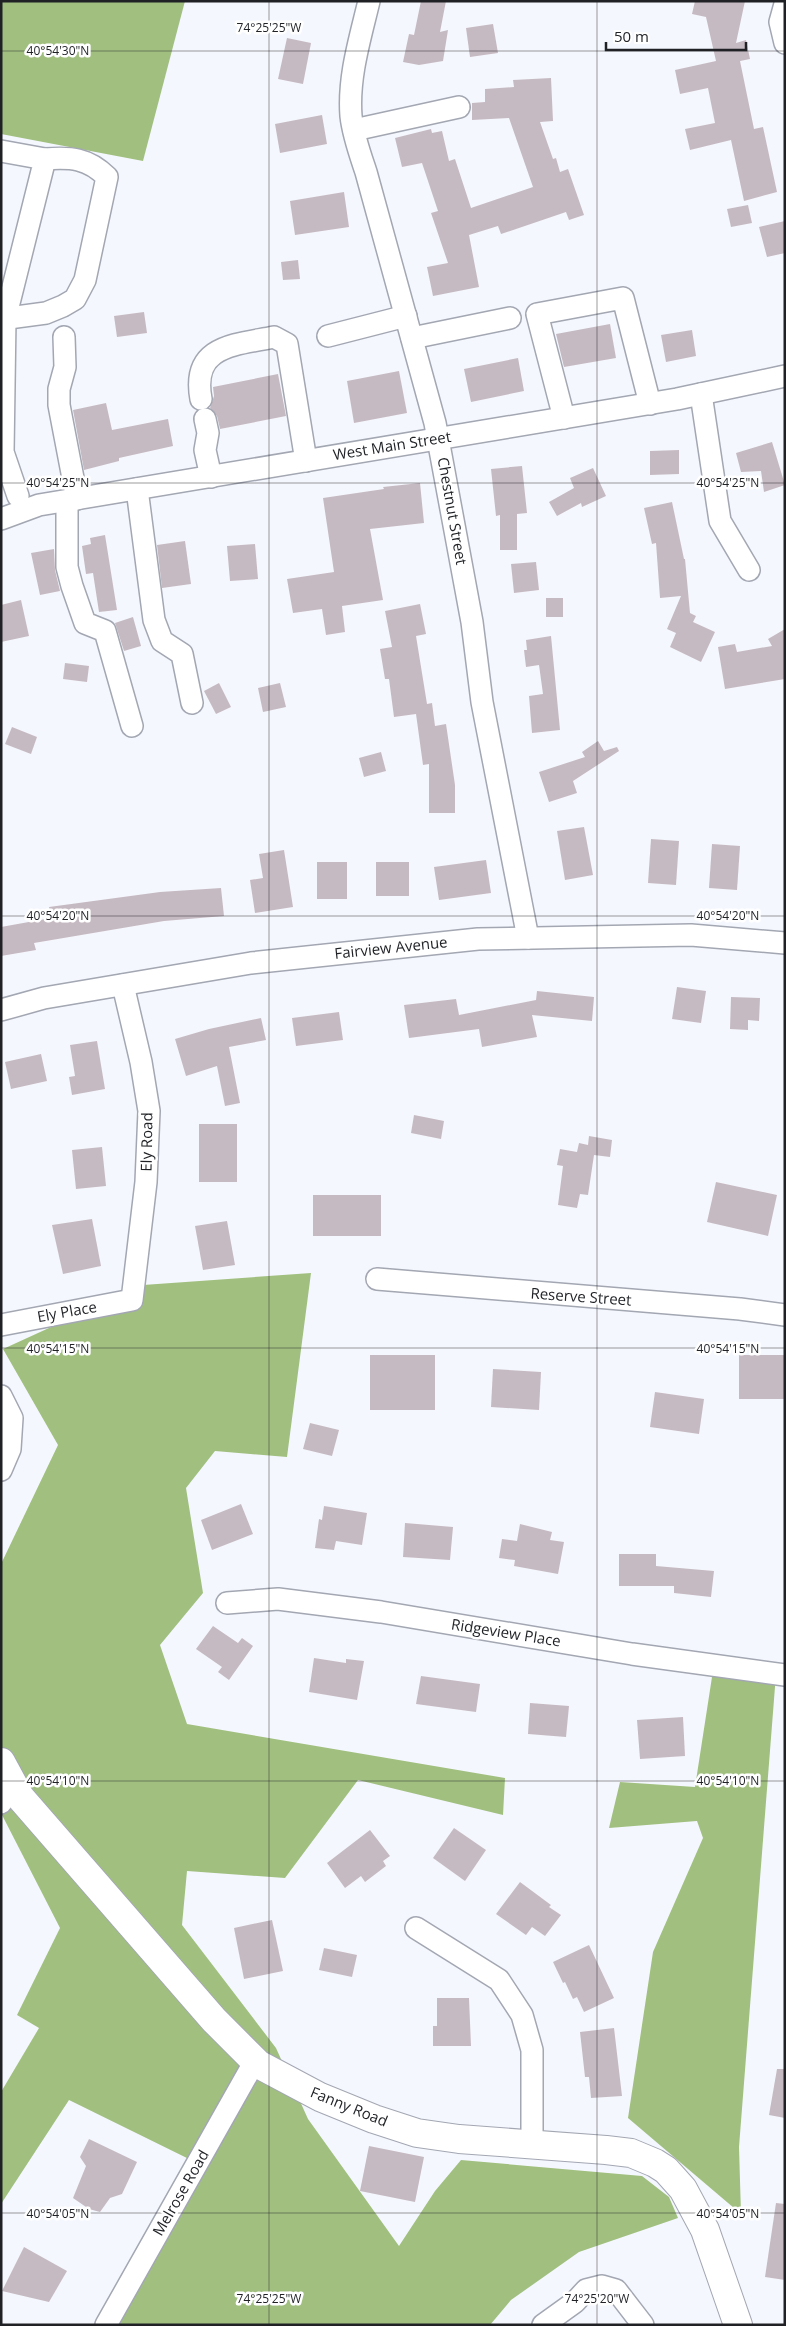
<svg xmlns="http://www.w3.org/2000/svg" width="786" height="2326" font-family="'Open Sans',sans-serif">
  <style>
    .forest { fill: #a1c080 }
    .building { fill: #c6bac2 }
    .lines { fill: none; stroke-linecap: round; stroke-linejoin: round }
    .minor-casing { stroke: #a3a7b2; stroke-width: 24 }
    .major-casing { stroke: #a3a7b2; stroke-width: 30 }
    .minor { stroke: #fff; stroke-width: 21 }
    .major { stroke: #fff; stroke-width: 28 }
    .ticks { fill: none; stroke: #1f2125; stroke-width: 1; stroke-opacity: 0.45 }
    .labels { text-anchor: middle; stroke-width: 5; stroke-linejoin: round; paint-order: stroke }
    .street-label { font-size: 15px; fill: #1f2125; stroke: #fff }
    .ticks-label { font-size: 12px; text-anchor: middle; fill: #1f2125; stroke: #fff; stroke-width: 5; stroke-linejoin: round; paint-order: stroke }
  </style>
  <rect width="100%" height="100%" fill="#f5f7fe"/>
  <g class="forest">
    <path d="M1 1H185L143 161 1 134Z"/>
    <path d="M311 1273 287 1457 215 1451 186 1488 203 1593 160 1645 187 1724 505 1778 503 1815 358 1780 285 1878 187 1871 182 1925 276 2048 308 2119 399 2246 435 2191 461 2160 642 2176 669 2197 678 2218 579 2252 511 2300 490 2325H107L195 2162 69 2100 1 2204V2092L39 2028 17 2015 60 1928 1 1813V1564L58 1445 3 1349 143 1285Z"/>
    <path d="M714 1664 776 1674 739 2147 741 2214 628 2118 653 1952 703 1838 697 1821 609 1828 620 1782 695 1787Z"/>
  </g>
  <g class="building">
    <path d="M421 1H446L440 32 448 30 443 61 419 65 403 62 409 34 414 35Z"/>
    <path d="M695 1H745L736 43 746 40 750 59 740 61 754 129 763 127 777 192 744 201 731 140 690 150 685 129 715 123 708 88 680 94 675 70 716 61 706 17 692 14Z"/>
    <path d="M493 24 498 53 470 57 466 28Z"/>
    <path d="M287 38 311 43 303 84 278 79Z"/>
    <path d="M551 78 553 121 540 122 553 159 556 158 560 172 568 169 584 215 569 220 566 212 501 234 498 226 469 235 479 287 433 296 427 267 448 263 431 213 438 211 422 163 402 167 395 138 431 129 432 133 442 131 449 161 455 159 471 208 533 187 509 118 472 120V103L485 102V89L514 87 513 80Z"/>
    <path d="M322 115 327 144 280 153 275 124Z"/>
    <path d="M344 192 349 227 295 235 290 201Z"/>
    <path d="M748 205 752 223 731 227 727 209Z"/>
    <path d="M785 221V253L767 257 759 227Z"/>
    <path d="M298 260 300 279 283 280 281 262Z"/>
    <path d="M144 312 147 333 117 337 114 316Z"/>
    <path d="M610 324 616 358 564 367 556 334Z"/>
    <path d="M692 330 696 356 666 362 661 335Z"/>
    <path d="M518 358 524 391 471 402 464 369Z"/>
    <path d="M399 371 407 413 354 423 347 381Z"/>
    <path d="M278 374 286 416 220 429 217 416 210 408 214 396 213 387Z"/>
    <path d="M106 403 112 430 168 419 173 446 119 458V461L84 470 73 410Z"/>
    <path d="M772 442 785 485 764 492 761 471 741 472 736 453Z"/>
    <path d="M679 450V474L650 475V451Z"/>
    <path d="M522 466 527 513 517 514V550H500V515L496 516 491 469Z"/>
    <path d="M593 468 606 496 582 507 581 503 557 516 549 502 574 488 570 478Z"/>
    <path d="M420 483 424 523 370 529 383 600 342 606 345 632 326 635 322 609 293 613 287 579 334 572 323 498 384 489 383 487Z"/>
    <path d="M672 502 684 559H685L690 613 696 616 693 622 715 632 701 662 670 647 676 633 667 629 681 596 660 598 656 543 652 544 644 508Z"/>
    <path d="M105 535 117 610 99 612 93 573 86 574 82 546 91 544 90 538Z"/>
    <path d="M185 541 191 584 162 588 157 545Z"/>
    <path d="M255 544 258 579 230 581 227 546Z"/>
    <path d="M54 549 55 570 60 591 40 595 31 553Z"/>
    <path d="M536 562 539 590 514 593 511 564Z"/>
    <rect x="546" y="598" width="17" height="19"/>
    <path d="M21 600 29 636 1 642V605Z"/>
    <path d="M420 604 426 634 416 636 427 704 432 703 435 726 446 724 455 785V813H429V764L423 765 416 714 394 717 389 679H385L380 649 392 647 385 611Z"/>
    <path d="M133 617 141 646 124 651 115 623Z"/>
    <path d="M785 629V679L725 689 718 647 735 644 737 652 772 646 768 639Z"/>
    <path d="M551 636 560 730 532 733 529 696 543 694 539 665 526 667 524 650H527L526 640Z"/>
    <path d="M65 663 89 666 87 682 63 679Z"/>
    <path d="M219 683 231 707 216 714 204 691Z"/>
    <path d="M280 683 286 707 263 712 258 688Z"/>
    <path d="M12 727 37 737 31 754 5 744Z"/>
    <path d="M598 741 604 751 617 747 619 751 573 781 577 793 549 802 539 772 585 757 582 752Z"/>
    <path d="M381 752 386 771 364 777 359 758Z"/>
    <path d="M584 827 593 875 565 880 557 831Z"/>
    <path d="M651 839 679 841 676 885 648 883Z"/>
    <path d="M712 844 740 846 737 890 709 888Z"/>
    <path d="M284 850 293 907 255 913 250 880 263 878 259 854Z"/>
    <path d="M486 860 491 893 439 900 434 867Z"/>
    <rect x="317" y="862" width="30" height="37"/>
    <rect x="376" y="862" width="33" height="34"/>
    <path d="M221 888 224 916 164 921 34 943 36 950 1 956V927L51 918 49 907 160 892Z"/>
    <path d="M677 987 706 991 701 1023 672 1019Z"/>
    <path d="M537 991 594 997 592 1021 532 1015 537 1037 482 1047 479 1029 409 1038 404 1005 456 999 459 1015 536 1000Z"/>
    <path d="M731 997 760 998 759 1021 748 1020V1030L730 1029Z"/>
    <path d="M339 1012 343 1040 296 1046 292 1018Z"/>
    <path d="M261 1018 266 1040 229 1047 240 1103 225 1106 217 1066 186 1076 175 1039 209 1029Z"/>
    <path d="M97 1041 105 1089 72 1095 69 1077 75 1076 70 1045Z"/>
    <path d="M41 1054 47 1081 11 1089 5 1062Z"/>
    <path d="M414 1115 444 1121 441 1139 411 1133Z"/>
    <rect x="199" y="1124" width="38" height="58"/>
    <path d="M589 1136 612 1140 610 1157 594 1155 588 1195 580 1194 577 1208 558 1205 563 1166 557 1165 560 1149 577 1152 579 1143 588 1145Z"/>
    <path d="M102 1147 106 1186 76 1189 72 1150Z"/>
    <path d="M716 1182 777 1195 768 1236 707 1222Z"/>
    <rect x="313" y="1195" width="68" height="41"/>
    <path d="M92 1219 101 1266 63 1274 52 1225Z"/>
    <path d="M227 1221 235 1265 203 1270 195 1226Z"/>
    <rect x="370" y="1355" width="65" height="55"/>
    <rect x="739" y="1355" width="46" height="44"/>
    <path d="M493 1369 541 1372 539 1410 491 1407Z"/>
    <path d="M655 1392 704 1399 699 1434 650 1427Z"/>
    <path d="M310 1423 339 1430 332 1456 303 1449Z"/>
    <path d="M241 1504 253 1534 212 1550 201 1520Z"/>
    <path d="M324 1506 367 1513 362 1545 336 1541 334 1550 315 1548 319 1519 322 1520Z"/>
    <path d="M405 1523 453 1527 450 1560 403 1557Z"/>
    <path d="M520 1524 552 1532 550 1540 564 1542 558 1574 514 1566 515 1560 499 1558 502 1539 517 1541Z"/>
    <path d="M619 1554H656V1566L714 1571 711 1597 674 1593V1586H619Z"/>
    <path d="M213 1626 238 1643 242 1638 253 1646 229 1680 218 1672 222 1667 196 1649Z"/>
    <path d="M314 1658 346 1663V1659L364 1661 357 1700 309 1692Z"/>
    <path d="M421 1676 480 1684 476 1712 416 1704Z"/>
    <path d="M530 1703 569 1706 566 1737 528 1734Z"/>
    <path d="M683 1717 685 1756 640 1759 637 1720Z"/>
    <path d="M454 1828 486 1850 465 1881 433 1858Z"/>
    <path d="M370 1830 390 1856 383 1861 386 1866 365 1882 361 1876 345 1888 327 1863Z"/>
    <path d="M520 1882 551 1905 549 1907 561 1915 545 1936 532 1927 526 1935 496 1914Z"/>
    <path d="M272 1920 283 1971 244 1979 234 1928Z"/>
    <path d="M589 1945 614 1998 584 2012 577 1997 573 1999 565 1982 563 1983 553 1962Z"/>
    <path d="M324 1948 357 1955 352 1977 319 1970Z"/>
    <path d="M437 1998H469L471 2046H433V2026H437Z"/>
    <path d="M614 2028 622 2096 591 2098 589 2077H585L580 2032Z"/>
    <path d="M777 2069H785V2118L769 2115Z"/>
    <path d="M89 2139 137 2162 122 2194 110 2198 100 2212 89 2209 73 2198 86 2166 80 2157Z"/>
    <path d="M369 2146 424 2157 415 2202 360 2191Z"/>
    <path d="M776 2203 785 2204V2280L765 2277Z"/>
    <path d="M24 2247 67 2271 49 2302 2 2291Z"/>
  </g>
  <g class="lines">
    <g class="minor-casing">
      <g id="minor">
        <path d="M369 1C360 39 348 77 351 116 353 135 360 154 366 172L435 423 472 622 482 702 528 938"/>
        <path d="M785 4 780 22 785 43"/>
        <path d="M354 130 459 107"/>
        <path d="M1 151 45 159 5 319 3 452 18 496"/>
        <path d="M1 319 46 313 63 306 75 299 85 280 107 177C88 158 71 157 45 159"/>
        <path d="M328 336 406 316"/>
        <path d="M64 337 65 367 59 389V405L77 499"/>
        <path d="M412 338 510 318"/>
        <path d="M701 394 720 521 749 570"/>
        <path d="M201 399C191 345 235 345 274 337L287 344 306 461"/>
        <path d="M564 418 537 314 623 298 650 404"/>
        <path d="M205 419 208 433 205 450 211 477"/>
        <path d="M137 489 154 620 162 641 182 654 192 703"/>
        <path d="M67 501V567L72 586 85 623 105 631 132 726"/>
        <path d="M1 519 39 505 677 399 785 376"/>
        <path d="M1 1010 44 998 251 963 478 939 691 935 785 943"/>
        <path d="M377 1279 740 1309 785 1315"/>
        <path d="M1 1325 132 1300 146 1182 149 1111 141 1062 123 985"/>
        <path d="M1 1396 12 1418 10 1449 1 1470"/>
        <path d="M227 1603 278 1599 381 1612 632 1654 785 1675"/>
        <path d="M1 1803 12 1783"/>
        <path d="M416 1928 499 1980 522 2015 532 2050V2144"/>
        <path d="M106 2325 255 2061"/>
        <path d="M543 2325 575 2302 586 2290 602 2286 616 2290 643 2325"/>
      </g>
    </g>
    <g class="major-casing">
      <path id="major" d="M1 1762 20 1797 214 2020 258 2064 320 2097 374 2119 417 2133 459 2139 606 2150 631 2153 655 2163 666 2170 683 2189 705 2230 738 2325"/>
    </g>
    <use href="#minor" class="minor"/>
    <use href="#major" class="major"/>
  </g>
  <path class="ticks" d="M269 1V2325M597 1V2325M1 51H785M1 483H785M1 916H785M1 1348H785M1 1781H785M1 2213H785"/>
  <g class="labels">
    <g class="street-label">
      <text transform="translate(392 446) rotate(-9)" y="5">West Main Street</text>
      <text transform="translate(452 511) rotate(80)" y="5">Chestnut Street</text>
      <text transform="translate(391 948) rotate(-6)" y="5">Fairview Avenue</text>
      <text transform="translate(147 1142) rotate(-89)" y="5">Ely Road</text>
      <text transform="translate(581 1297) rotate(4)" y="5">Reserve Street</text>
      <text transform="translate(67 1312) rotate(-10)" y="5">Ely Place</text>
      <text transform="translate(506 1633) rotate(9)" y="5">Ridgeview Place</text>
      <text transform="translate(349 2107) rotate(22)" y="5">Fanny Road</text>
      <text transform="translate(181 2193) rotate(-60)" y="5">Melrose Road</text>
    </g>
  </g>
  <g class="ticks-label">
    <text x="269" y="32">74°25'25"W</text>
    <text x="58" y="55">40°54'30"N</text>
    <text x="58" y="487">40°54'25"N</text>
    <text x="728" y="487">40°54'25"N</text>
    <text x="58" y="920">40°54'20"N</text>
    <text x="728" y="920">40°54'20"N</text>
    <text x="58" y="1353">40°54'15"N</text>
    <text x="728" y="1353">40°54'15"N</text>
    <text x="58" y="1785">40°54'10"N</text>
    <text x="728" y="1785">40°54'10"N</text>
    <text x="58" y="2218">40°54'05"N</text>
    <text x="728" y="2218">40°54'05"N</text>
    <text x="269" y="2303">74°25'25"W</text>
    <text x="597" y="2303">74°25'20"W</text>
  </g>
  <rect width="786" height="2326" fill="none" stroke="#1f2125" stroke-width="5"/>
  <path d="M606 42v8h140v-8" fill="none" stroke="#1f2125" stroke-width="2.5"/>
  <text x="614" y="42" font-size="15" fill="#1f2125" stroke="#ffffff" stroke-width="4" paint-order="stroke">50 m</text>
</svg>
